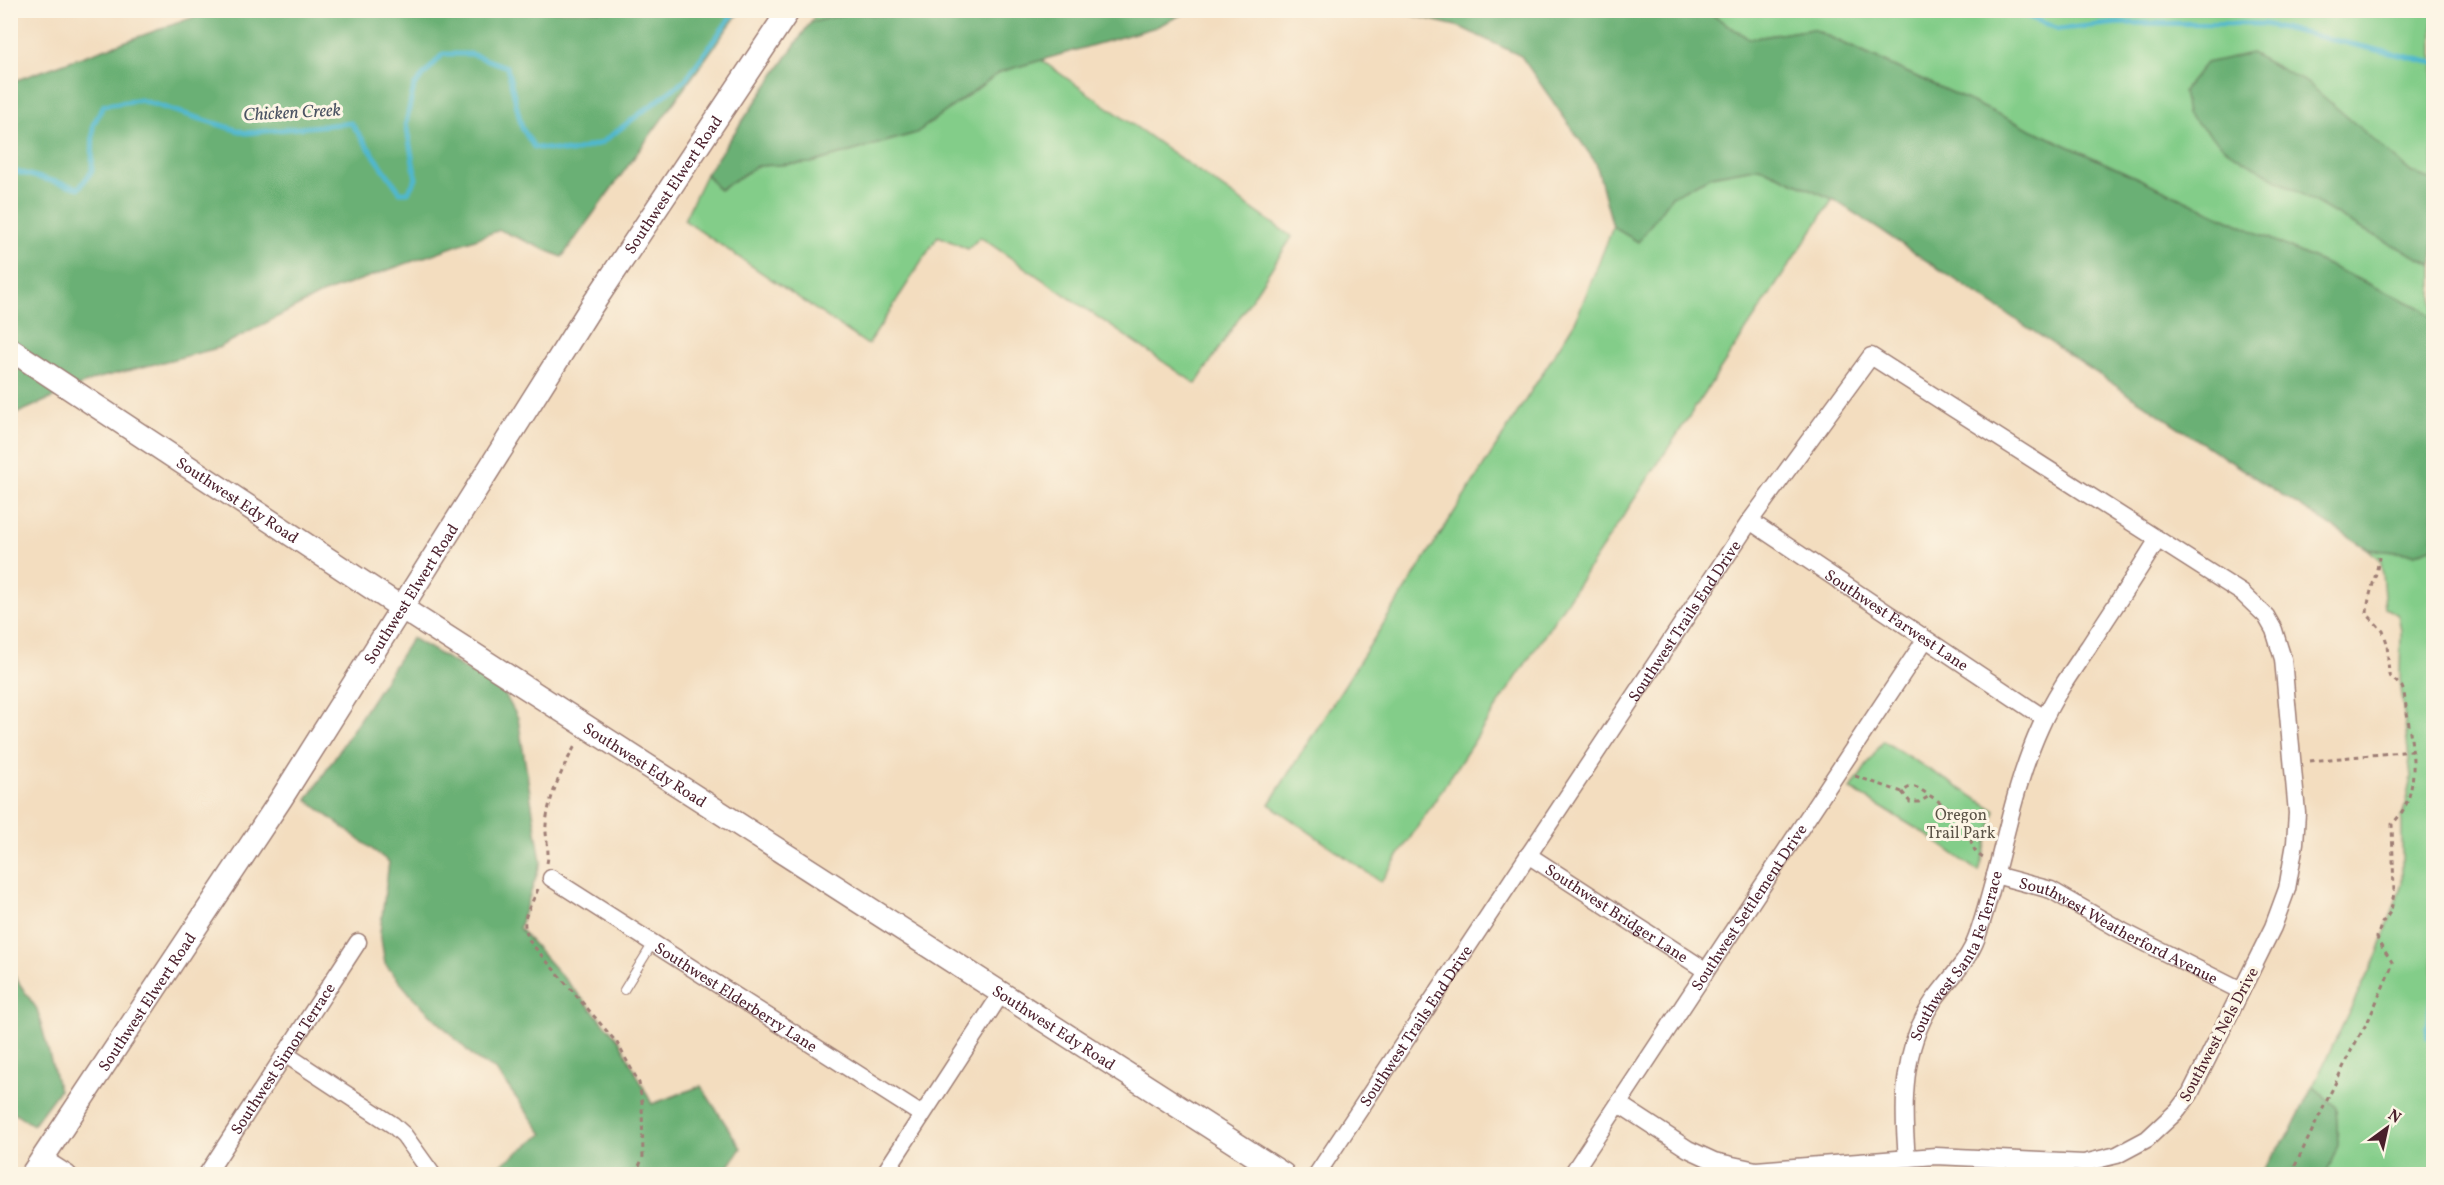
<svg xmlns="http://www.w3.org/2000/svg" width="2444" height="1185" font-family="Vollkorn,serif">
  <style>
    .green { fill: #83cd89; stroke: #66765a; stroke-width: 1.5 }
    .forest { fill: #6ab075; stroke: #5a6850; stroke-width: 1.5 }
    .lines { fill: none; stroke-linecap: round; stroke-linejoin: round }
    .stream { stroke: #50b7ce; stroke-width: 5 }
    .lane-casing { stroke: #9e7e75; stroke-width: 10 }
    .street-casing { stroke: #9e7e75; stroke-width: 19 }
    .secondary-casing { stroke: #9e7e75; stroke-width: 25 }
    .path { stroke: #9e7e75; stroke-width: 3; stroke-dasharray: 4.5 4.5; stroke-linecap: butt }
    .lane { stroke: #fff; stroke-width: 8 }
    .street { stroke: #fff; stroke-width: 16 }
    .secondary { stroke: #fff; stroke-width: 22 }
    .labels { text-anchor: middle; stroke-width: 6; stroke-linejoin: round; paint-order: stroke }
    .street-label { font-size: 16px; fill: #4a1f2b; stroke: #fcf5e5 }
    .park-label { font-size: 16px; fill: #5b5347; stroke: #fcf5e5 }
    .water-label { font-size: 18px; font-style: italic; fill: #4c5464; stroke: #fcf5e5 }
  </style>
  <rect width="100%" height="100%" fill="#fcf5e5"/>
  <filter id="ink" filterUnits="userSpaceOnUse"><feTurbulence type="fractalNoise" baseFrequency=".0167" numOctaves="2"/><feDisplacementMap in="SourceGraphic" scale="12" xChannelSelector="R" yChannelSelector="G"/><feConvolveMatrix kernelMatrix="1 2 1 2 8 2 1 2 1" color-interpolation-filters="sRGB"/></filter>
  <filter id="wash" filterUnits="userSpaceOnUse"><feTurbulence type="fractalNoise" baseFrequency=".008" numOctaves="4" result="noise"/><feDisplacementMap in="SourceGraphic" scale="24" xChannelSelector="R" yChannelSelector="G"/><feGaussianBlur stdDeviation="1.35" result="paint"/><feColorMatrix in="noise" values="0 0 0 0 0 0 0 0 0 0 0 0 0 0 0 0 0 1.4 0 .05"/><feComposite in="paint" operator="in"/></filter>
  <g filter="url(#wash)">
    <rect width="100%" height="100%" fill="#f3ddbf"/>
    <g class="green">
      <path d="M818 11H934L918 18 849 13 810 23Z"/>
      <path d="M1705 11H2433V180L2412 173 2370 139 2358 227 2433 265V319L2421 308 1813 29 1749 39Z"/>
      <path d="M1041 60 1292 237 1196 384 980 237 968 249 938 236 868 345 684 220 706 174 720 190 757 166 811 163 916 133 1000 72Z"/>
      <path d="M1759 167 1833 199 1381 882 1269 804 1575 322 1613 227 1638 241 1672 196 1711 176Z"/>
      <path d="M2433 547V1174H2325L2338 1145 2336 1107 2313 1086 2377 955 2402 884V818L2411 778 2400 679 2401 631 2398 615 2385 608 2381 561 2368 549 2414 554Z"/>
      <path d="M1883 741 1995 810 1979 872 1927 835 1851 789Z"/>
    </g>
    <g class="forest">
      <path d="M1705 10 1749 39 1812 29 2421 308 2434 319 2433 547 2415 554 2368 549 2257 479 1833 199 1759 167 1711 176 1672 196 1638 242 1613 227 1596 163 1521 56 1460 27 1394 11Z"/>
      <path d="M211 11H740L562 257 500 230 321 294 218 348 95 379 11 416V82Z"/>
      <path d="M934 11H1189L1156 27 1000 72 916 133 811 163 757 166 719 190 706 174 810 23 849 13 918 18Z"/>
      <path d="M2251 53 2309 84 2412 173 2433 180V265L2358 227 2231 153 2187 114 2183 91 2206 63Z"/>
      <path d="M412 638 503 691 518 718 541 862 519 928 619 1040 652 1104 701 1086 741 1148 724 1174H488L543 1134 495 1069 477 1060 411 995 385 964 380 932 389 862 307 800Z"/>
      <path d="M10 970 37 1009 59 1090 33 1125 11 1110Z"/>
      <path d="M2313 1086 2336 1107 2338 1145 2325 1174H2260L2290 1132Z"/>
    </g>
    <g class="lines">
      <g class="stream">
        <path d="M866 10H877"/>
        <path d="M2011 10 2059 29 2119 23 2264 24 2434 63"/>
        <path d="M10 170 79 188 92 171 93 125 104 105 140 100 246 133 351 123 400 192H408L416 179 406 123 414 86 443 54H471L507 67 522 128 534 147 571 152 601 143 685 80 736 10"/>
        <path d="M2434 986 2427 1026 2428 1038 2434 1040"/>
      </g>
    </g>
  </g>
  <g filter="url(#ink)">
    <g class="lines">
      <g class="lane-casing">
        <path id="lane" d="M624 990 653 943"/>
      </g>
      <g class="street-casing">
        <g id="street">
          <path id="s1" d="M1750 521 2044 718"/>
          <path id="s2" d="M1528 855 1705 970"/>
          <path id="s3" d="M1995 875 2051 890 2124 932 2241 991"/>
          <path id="s4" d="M551 878 922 1115"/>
          <path d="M285 1054 393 1125 404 1135 432 1174"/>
          <path d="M43 1158 68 1174"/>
          <path id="s5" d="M1907 1158C1902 1103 1902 1047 1934 1000 1949 979 1968 962 1977 937 2001 868 2010 794 2040 728 2053 698 2071 672 2089 646 2112 610 2136 575 2158 539"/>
          <path id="s6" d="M207 1174 358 942"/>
          <path d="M884 1174 1001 994"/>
          <path id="s7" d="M1317 1174 1750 521 1871 356 2242 593 2266 616 2274 630 2283 659 2297 813 2295 843 2287 889 2273 927 2190 1094 2178 1110 2147 1139 2117 1155 2084 1163 1936 1156 1756 1170 1714 1161 1688 1149 1619 1104"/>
          <path id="s8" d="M1572 1174 1925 640"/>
        </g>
      </g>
      <g class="secondary-casing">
        <g id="secondary">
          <path id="s9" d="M10 349 402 608 1283 1174"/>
          <path id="s10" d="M32 1174 281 799 591 307 789 10"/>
        </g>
      </g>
      <g class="path">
        <path d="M2310 761 2412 751"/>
        <path d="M1855 776 1902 792C1906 789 1910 786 1915 787 1918 787 1958 814 1962 818 1973 831 1967 849 1983 858"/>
        <path d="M1902 792 1910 802H1919L1928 797"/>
        <path d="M547 863C550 851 545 837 546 825 548 797 563 768 576 744"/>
        <path d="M538 889C528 913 518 919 531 943L617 1043 639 1083 642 1102 643 1158 635 1174"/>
        <path d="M2291 1174 2352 1049 2369 1019 2392 966V962L2379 943 2377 937 2382 923 2391 911 2394 893 2392 824C2427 790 2409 735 2404 692L2402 687 2389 675 2387 643 2383 631 2367 614C2368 593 2377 577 2379 557"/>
      </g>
      <use href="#lane" class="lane"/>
      <use href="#street" class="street"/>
      <use href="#secondary" class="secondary"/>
    </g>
  </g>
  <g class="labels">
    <g class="street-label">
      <text dy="6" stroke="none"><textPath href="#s10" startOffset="1179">Southwest Elwert Road</textPath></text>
      <text dy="6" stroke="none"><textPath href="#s9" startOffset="273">Southwest Edy Road</textPath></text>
      <text dy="6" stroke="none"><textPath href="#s10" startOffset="693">Southwest Elwert Road</textPath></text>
      <text dy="6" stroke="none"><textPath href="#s7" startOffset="664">Southwest Trails End Drive</textPath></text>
      <text dy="6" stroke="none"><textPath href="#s1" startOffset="177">Southwest Farwest Lane</textPath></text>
      <text dy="6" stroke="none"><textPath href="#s9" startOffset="759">Southwest Edy Road</textPath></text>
      <text dy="6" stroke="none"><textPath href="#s8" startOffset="320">Southwest Settlement Drive</textPath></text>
      <text dy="6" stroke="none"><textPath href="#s2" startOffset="106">Southwest Bridger Lane</textPath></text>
      <text dy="6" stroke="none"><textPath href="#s3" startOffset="136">Southwest Weatherford Avenue</textPath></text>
      <text dy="6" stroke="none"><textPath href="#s5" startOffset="214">Southwest Santa Fe Terrace</textPath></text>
      <text dy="6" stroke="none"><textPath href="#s4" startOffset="220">Southwest Elderberry Lane</textPath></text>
      <text dy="6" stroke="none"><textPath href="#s10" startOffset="207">Southwest Elwert Road</textPath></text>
      <text dy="6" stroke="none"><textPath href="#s7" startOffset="178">Southwest Trails End Drive</textPath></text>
      <text dy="6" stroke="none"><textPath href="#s9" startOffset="1245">Southwest Edy Road</textPath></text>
      <text transform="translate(2218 1034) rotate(-62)" y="6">Southwest Nels Drive</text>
      <text dy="6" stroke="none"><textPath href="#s6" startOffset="138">Southwest Simon Terrace</textPath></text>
    </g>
    <g class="park-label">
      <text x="1961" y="820">Oregon<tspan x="1961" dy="18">Trail Park</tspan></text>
    </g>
    <g class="water-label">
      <text transform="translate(292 112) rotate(-3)" y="6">Chicken Creek</text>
    </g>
  </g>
  <rect width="2444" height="1185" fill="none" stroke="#fcf5e5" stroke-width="36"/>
  <g transform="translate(2387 1128) rotate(33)" stroke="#fcf5e5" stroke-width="4.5" paint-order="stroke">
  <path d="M0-4.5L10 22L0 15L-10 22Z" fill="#4a1f2b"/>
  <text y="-9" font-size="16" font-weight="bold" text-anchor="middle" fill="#4a1f2b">N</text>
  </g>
</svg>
